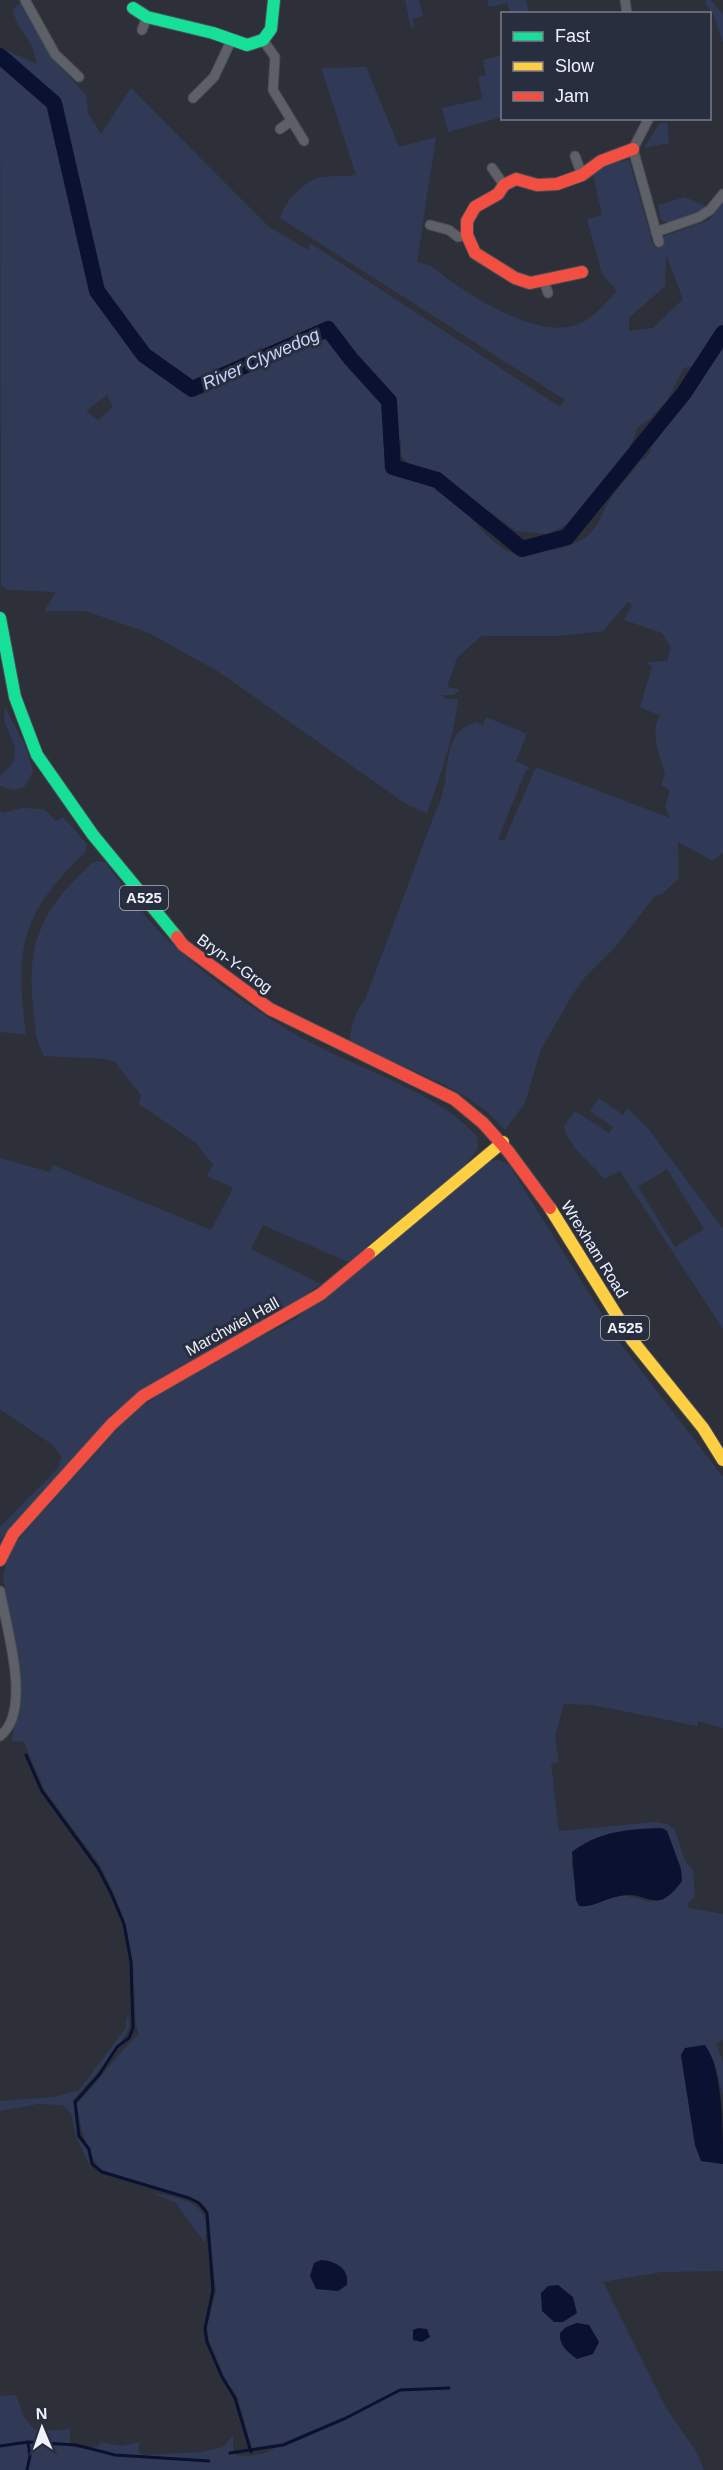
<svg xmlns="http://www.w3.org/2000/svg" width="723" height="2470" font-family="Helvetica,sans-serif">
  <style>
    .green { fill: #303a56; fill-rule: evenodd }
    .water { fill: #0b1131 }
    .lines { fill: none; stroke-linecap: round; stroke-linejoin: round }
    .stream { stroke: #0b1131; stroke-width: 3 }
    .river { stroke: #0b1131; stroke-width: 16 }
    .street-casing { stroke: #4a4c54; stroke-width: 11 }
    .fast-casing { stroke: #4a4c54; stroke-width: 14 }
    .slow-casing { stroke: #4a4c54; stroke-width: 14 }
    .jam-casing { stroke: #4a4c54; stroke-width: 14 }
    .street { stroke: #5d6066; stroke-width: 9 }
    .fast { stroke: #16e098; stroke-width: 12 }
    .slow { stroke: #ffcf43; stroke-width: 12 }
    .jam { stroke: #f24e42; stroke-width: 12 }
    .labels { text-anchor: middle; stroke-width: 6; stroke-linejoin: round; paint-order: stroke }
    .shield { fill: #282e3d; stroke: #b3b7c3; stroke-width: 1.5 }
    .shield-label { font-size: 15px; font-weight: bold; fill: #eff2fd }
    .street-label { font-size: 16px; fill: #eff2fd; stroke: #282e3d }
    .water-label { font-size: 18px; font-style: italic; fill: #c6d5fd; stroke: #282e3d }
  </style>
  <rect width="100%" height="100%" fill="#2d3038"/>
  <g class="green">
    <path d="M405 0H419L423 16 412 19 415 27 411 28Z"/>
    <path d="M487 0H526L529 13H510L507 3 489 7Z"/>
    <path d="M706 0H711L723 14V43L714 16 705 3Z"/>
    <path d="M19 4H24L55 61 86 95 88 113 101 134 131 88 269 227 308 250 310 243 560 407 565 400 280 218C284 203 302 183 318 178 330 175 344 177 356 175L321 68 366 67 399 147 436 137 417 262 431 266C463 292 542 345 583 322 595 316 607 301 617 291L602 274 587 219 602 215 593 175 601 166 629 160 654 247 663 245 662 237 709 220 723 202V853L713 861 678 842 679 878 662 894 655 896 616 946 585 977 573 994 541 1049 525 1103 505 1130C465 1082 399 1070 350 1041 351 1025 355 1012 365 1000L435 813C438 806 442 798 443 791 447 774 446 746 459 732 463 727 470 725 475 722L483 725 486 717 527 734 516 761 531 768 526 770 498 839 504 841 536 767 670 818 665 807 670 790 661 785 665 774C661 759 649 731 660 716L640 707 652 667 646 662 667 661 671 648 662 633 624 620 632 605 628 602 603 631 559 636H481L457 658 447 687 459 689 458 692 453 695H441L447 699H458C454 738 440 776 427 813L406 804 219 672 149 633 85 611H44L56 592 8 590 1 585 0 63 3 64 0 59V47L36 64C35 38 16 32 13 9ZM666 255 683 299 653 328 629 331V318L665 286ZM263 348 255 365 230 367 262 347ZM701 357 707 360C692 391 672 421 650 448L652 450 644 460 641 459C635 470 624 481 616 491 597 515 602 536 565 547 551 552 538 549 525 556 488 554 466 500 434 485 420 478 401 475 385 469L383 435 401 441V456L411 466 442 477 516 531 547 534 572 522 626 457 638 427 651 418 667 400 684 368 692 366ZM107 395 113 407 98 420 86 411Z"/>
    <path d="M502 55V117L448 132 442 108 482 99 478 77 486 75 483 60Z"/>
    <path d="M667 122 669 143 644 148 659 124Z"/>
    <path d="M685 197 707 207 669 223 661 220 658 205Z"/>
    <path d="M5 707 27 749 33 772 24 787 14 790 0 786V776L14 762 15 747 4 720Z"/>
    <path d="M22 808 44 809 56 821 63 817 87 844 85 852C20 916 15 946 26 1035L0 1032V811L3 813Z"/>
    <path d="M99 861 106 863C125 888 143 917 166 938 202 974 247 1005 290 1031 346 1066 432 1087 477 1136L478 1148 465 1166 348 1262 263 1225 251 1249 321 1284 286 1308 145 1390 112 1414 0 1540V1527L57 1469 62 1458 54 1446 0 1409V1158L50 1172 53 1165 211 1230 233 1188 207 1176 213 1165 196 1143 139 1104 141 1095 115 1062 106 1059 44 1056C35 1040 35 1024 33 1006 26 940 44 907 92 863Z"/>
    <path d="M599 1098 623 1115 628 1108 650 1131 723 1229V1329L620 1171 604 1179C591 1162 568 1147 564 1126L575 1111 609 1133 613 1127 590 1111ZM667 1169 704 1229 675 1247 638 1187Z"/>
    <path d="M500 1160 509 1165 620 1343 723 1477V1728L698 1721 697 1726 593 1705 564 1704 555 1737 559 1762 551 1764 559 1831 656 1822 667 1824 675 1830 685 1861 693 1870 695 1896 687 1905 689 1908 723 1914V2040L716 2044 723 2062V2095L714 2061 705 2046 698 2045 681 2055 695 2145 702 2161 723 2164V2271L662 2272 603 2282 666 2408 696 2451 704 2470H0V2396L16 2395 24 2417 34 2429 44 2431 70 2429V2446L80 2448 97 2447 101 2442 122 2446 140 2442 138 2451 143 2455 202 2452 223 2447 233 2435V2450L236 2455C255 2457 266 2455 282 2443L252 2449 238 2398 225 2378 209 2341 207 2326 216 2291 207 2208 195 2200 102 2170C88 2157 79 2124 77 2104 99 2081 116 2055 139 2034L136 2025 133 1964 126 1925 115 1896 100 1865 45 1791 24 1742 11 1741 22 1698 3 1576 11 1547 130 1415 184 1377 295 1319 486 1161ZM654 1828 667 1830 681 1869 682 1881 675 1891 650 1902 624 1895 579 1906 571 1862C606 1827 607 1834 654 1828Z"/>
    <path d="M128 2012C128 2017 130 2022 129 2027 127 2038 84 2090 73 2099L77 2136 87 2150 91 2168 76 2136 71 2113 63 2105 38 2104 0 2111V2101L54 2097 79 2090 125 2029Z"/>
    <path d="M151 2192C168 2197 199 2198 205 2219 207 2225 205 2236 205 2243L176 2203Z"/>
  </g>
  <g class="water">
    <path d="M662 1828 667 1831 681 1869 682 1881C655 1918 649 1890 620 1896 606 1898 593 1908 579 1906L576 1900 572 1852C599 1831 629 1829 662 1828Z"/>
    <path d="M705 2045C723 2068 723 2133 723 2164L701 2161 695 2145 681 2055 685 2048Z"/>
    <path d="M321 2260C336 2261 349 2268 347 2285L338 2291 316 2289 310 2276 314 2263Z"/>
    <path d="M558 2285 573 2297 577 2313 563 2322H554L542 2311 541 2293 548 2286Z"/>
    <path d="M577 2323 589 2325 599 2342 593 2354 577 2359C568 2352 559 2346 560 2333L566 2327Z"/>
    <path d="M418 2328 427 2329 430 2337 422 2342 413 2340V2330Z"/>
  </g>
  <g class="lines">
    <g class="stream">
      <path d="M26 1755 42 1791 98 1868 111 1893 124 1924 131 1962 133 2028 129 2038 117 2047 99 2075 75 2102 79 2136 89 2149 92 2164 102 2172 189 2198 199 2203 207 2213 213 2290 205 2329 207 2342 222 2377 235 2398 251 2452"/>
      <path d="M0 2446 28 2442"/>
      <path d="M230 2453 283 2445 346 2418 400 2390 449 2388"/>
      <path d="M27 2470 30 2456 28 2442 76 2445 115 2455 209 2461"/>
    </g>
    <path class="river" d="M0 56 54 103 97 291 144 355 192 389 328 329 351 359 389 401 393 467 437 480 522 549 567 537 684 393 723 333"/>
    <g class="street-casing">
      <g id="street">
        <path d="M25 0 55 54 79 77"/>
        <path d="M625 0 627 14"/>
        <path d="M142 30 147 17"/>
        <path d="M263 40 275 57 273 90 304 141"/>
        <path d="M193 98 214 77 231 41"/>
        <path d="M649 118 633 149 659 242"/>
        <path d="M280 129 291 121"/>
        <path d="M575 156 582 175"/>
        <path d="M492 168 504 185"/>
        <path d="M430 225 449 230 458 237 467 235"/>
        <path d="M656 232 699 217 710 210 723 194"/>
        <path d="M544 281 548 293"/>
        <path d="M0 1591C6 1627 33 1711 0 1736"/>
      </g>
    </g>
    <g class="fast-casing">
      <g id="fast">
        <path d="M133 8 147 17 213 33 247 45 263 40 271 29 274 0"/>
        <path d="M0 618 15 697 37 755 93 835 177 937"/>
      </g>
    </g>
    <g class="slow-casing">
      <g id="slow">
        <path d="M550 1208 632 1340 703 1428 723 1460"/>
        <path d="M369 1254 503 1142"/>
      </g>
    </g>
    <g class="jam-casing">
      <g id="jam">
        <path d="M582 272 530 283 515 278 475 253 467 235V221L475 207 498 194 504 185 516 179 537 185 557 184 582 175 601 161 633 149"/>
        <path d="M177 937 183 945 270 1009 454 1099 483 1123 508 1151 550 1208"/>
        <path d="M0 1560 13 1534 112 1424 143 1396 321 1294 369 1254"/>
      </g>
    </g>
    <use href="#street" class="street"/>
    <use href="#fast" class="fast"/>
    <use href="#slow" class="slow"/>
    <use href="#jam" class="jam"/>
  </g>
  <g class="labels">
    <g class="shield">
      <rect x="120" y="886" width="48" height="24" rx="4.5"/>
      <rect x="601" y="1316" width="48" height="24" rx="4.5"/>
    </g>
    <g class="shield-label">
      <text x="144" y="903">A525</text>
      <text x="625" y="1333">A525</text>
    </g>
    <g class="street-label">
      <text transform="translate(235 963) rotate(36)" y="6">Bryn-Y-Grog</text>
      <text transform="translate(595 1249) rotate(58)" y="6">Wrexham Road</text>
      <text transform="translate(232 1326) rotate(-29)" y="6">Marchwiel Hall</text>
    </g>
    <g class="water-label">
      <text transform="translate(261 359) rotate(-24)" y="6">River Clywedog</text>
    </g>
  </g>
  <rect x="501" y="12" width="210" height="108" fill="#282e3d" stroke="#787c8a" stroke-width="1.5"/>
  <rect x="513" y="32" width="30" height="9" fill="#16e098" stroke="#787c8a" stroke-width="1.5"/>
  <text x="555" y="42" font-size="18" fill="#eff2fd">Fast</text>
  <rect x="513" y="62" width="30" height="9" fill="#ffcf43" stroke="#787c8a" stroke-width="1.5"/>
  <text x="555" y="72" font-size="18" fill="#eff2fd">Slow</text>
  <rect x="513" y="92" width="30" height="9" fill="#f24e42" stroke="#787c8a" stroke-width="1.5"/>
  <text x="555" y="102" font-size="18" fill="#eff2fd">Jam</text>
  <g transform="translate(42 2428) rotate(358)" stroke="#282e3d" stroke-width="4.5" paint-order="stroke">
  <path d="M0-4.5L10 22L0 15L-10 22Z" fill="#eff2fd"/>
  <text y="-9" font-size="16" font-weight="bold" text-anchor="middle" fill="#eff2fd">N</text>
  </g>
</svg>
